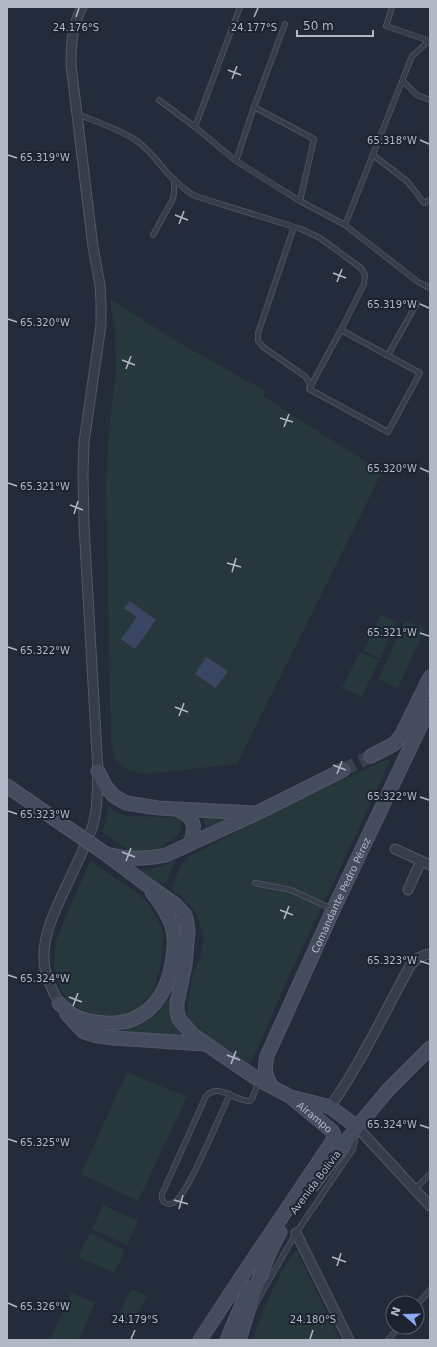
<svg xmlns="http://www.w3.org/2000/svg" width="437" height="1347" font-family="'DejaVu Sans',sans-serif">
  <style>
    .green { fill: #27383c }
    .water { fill: #3a4762 }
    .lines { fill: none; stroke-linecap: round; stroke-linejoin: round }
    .secondary-tunnel { stroke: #39404f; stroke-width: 13; stroke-dasharray: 13 6; stroke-linecap: butt }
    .service-casing { stroke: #525865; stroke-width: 6 }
    .minor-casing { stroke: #525865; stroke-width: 11 }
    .secondary-casing { stroke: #525865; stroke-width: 15 }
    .service { stroke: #373d4a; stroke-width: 4.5 }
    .minor { stroke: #373d4a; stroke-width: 9 }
    .secondary { stroke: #454c5d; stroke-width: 13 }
    .secondary-bridge-casing { stroke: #525865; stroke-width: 15; stroke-linecap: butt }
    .secondary-bridge { stroke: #454c5d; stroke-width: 13 }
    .ticks { fill: none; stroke: #b2b8c6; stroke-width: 1.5 }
    .labels { text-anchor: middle; stroke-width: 4; stroke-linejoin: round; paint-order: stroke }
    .street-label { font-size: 10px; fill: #b2b8c6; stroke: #1c222f }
    .ticks-label { font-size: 10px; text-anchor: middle; fill: #b2b8c6; stroke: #1c222f; stroke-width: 4; stroke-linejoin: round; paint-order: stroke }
  </style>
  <rect width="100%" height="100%" fill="#242b3a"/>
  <g class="green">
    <path d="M110 299 189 349H190L266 391 263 396 382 472 237 764 144 774 128 770 115 760 111 741 106 488 108 441 116 368 115 333Z"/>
    <path d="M381 615 397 622 380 659 363 651Z"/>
    <path d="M405 621 425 628 398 688 378 679Z"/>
    <path d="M360 652 379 660 362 697 342 688Z"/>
    <path d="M385 760H391L284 987 261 1041 252 1060 249 1063 216 1041 205 1036 194 1027 188 1020 187 1002 194 972 201 956 203 938 197 914 180 895 176 893 171 889 180 866 190 856 280 809Z"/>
    <path d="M107 805C114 811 119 814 128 816L173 817 181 821C181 825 182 829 179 833 175 841 149 855 139 854 131 853 109 837 102 832L107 818Z"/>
    <path d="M202 815 234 816 205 832V826Z"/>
    <path d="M90 861 139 894 149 904 163 930V943L160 969 153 991 136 1012 109 1018 95 1015 82 1010 70 1002 62 992 54 966 56 940Z"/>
    <path d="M173 861 175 863 166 882 161 884 154 882 137 871 160 867Z"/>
    <path d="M175 990V1024L179 1031 186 1039 118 1032C151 1023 156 1018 175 990Z"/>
    <path d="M127 1072 187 1097 138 1201 81 1174Z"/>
    <path d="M103 1205 138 1221 127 1245 92 1229Z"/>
    <path d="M90 1233 125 1250 114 1273 78 1257Z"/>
    <path d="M296 1250 340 1340H252L267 1301 281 1272Z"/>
    <path d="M131 1289 147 1296 133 1325 118 1318Z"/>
    <path d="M71 1293 95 1303 79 1340H50Z"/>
  </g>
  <g class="water">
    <path d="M130 601 156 620 135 649 121 639 137 617 124 608Z"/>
    <path d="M206 657 228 671 216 688 195 674Z"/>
  </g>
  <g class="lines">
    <path class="secondary-tunnel" d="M343 770 371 756"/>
    <g class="service-casing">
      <g id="service">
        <path d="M392 7 386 26 430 41"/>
        <path d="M403 81 417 95 430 100"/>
        <path d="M159 100 195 127 236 161 300 201 345 225 418 282 430 288"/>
        <path d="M254 107 285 24"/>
        <path d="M77 114C97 122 119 129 137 141 150 150 160 165 171 177 179 184 186 191 195 196L301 229 320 238 361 268 365 275 364 284 341 330 420 373 388 432 309 389 341 330"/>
        <path d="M195 127 240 7"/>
        <path d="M373 155 408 182 424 203 430 200"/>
        <path d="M236 161 254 107 314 139 300 201"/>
        <path d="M345 225 412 56 430 40"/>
        <path d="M294 227 258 333V341L263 347 306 377 311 386"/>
        <path d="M153 235 173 199 174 192V179"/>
        <path d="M388 355 417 303"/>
        <path d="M255 883 291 890 332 909"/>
        <path d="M230 1094C216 1124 204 1155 188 1184 184 1190 181 1197 175 1202 172 1204 167 1205 164 1202 161 1200 162 1197 162 1194L206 1096C220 1082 235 1102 250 1101L252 1099 259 1081"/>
        <path d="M415 1189 430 1174"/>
        <path d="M256 1303 296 1233 353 1149 356 1135"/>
        <path d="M417 1305 430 1290"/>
        <path d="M388 1340 399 1327"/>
      </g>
    </g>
    <g class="minor-casing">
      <g id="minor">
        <path d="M395 849 430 865"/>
        <path d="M408 890 421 861"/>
        <path d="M59 1003C53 992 48 982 45 969 39 937 58 905 71 876 78 861 86 845 92 828 98 810 97 791 98 771L84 526 83 474 84 442 101 325V303L100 285 93 247 71 65C71 43 72 27 82 7"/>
        <path d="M330 1107C361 1063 384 1013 410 966 415 959 421 955 430 954"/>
        <path d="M357 1127 430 1206"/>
        <path d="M296 1233 349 1340"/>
      </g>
    </g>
    <g class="secondary-casing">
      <g id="secondary">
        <path d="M371 756 394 744 401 736 430 677"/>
        <path d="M98 771 106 787 114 796 126 803 158 808 254 813"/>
        <path d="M7 786 62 824"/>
        <path d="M178 810C196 818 196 827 190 844"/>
        <path id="s1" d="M106 854 143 882 176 905 185 915 187 923 188 931 185 965 177 1003V1011L179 1019 193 1035 259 1080 291 1097 332 1131 334 1135 332 1142 242 1276 200 1340"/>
        <path d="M111 855C130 860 148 859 166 855L257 813 343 770"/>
        <path d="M59 1003C63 1007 68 1011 73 1015 83 1021 94 1022 105 1023 147 1026 169 994 173 956 175 946 175 936 172 926 168 914 160 902 152 892"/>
        <path d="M67 1014 84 1032 93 1035 113 1038 205 1044"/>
        <path id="s2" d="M271 1086C265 1073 264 1071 267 1056L333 910 430 706"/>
        <path d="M295 1098 330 1107 357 1127"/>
        <path d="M313 1185 357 1127 388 1090 430 1048"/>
        <path d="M227 1340 249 1288"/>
        <path d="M239 1340C250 1305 262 1264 280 1232"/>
      </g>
    </g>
    <use href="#service" class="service"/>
    <use href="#minor" class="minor"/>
    <use href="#secondary" class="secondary"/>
    <g class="secondary-bridge-casing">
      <path id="secondary-bridge" d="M62 824 106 854"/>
    </g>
    <use href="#secondary-bridge" class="secondary-bridge"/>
  </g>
  <path class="ticks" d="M76 17 79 8M254 17 258 8M228 70 241 75M232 79 237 66M420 140 429 144M8 155 17 158M175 215 188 220M179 224 184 211M333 273 346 278M337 282 342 269M420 304 429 308M8 319 17 322M122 360 135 365M126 369 131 356M280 418 293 422M284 427 289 414M420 468 429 472M8 483 17 486M70 505 83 510M74 514 78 501M227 563 241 567M232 572 236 558M420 633 429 636M8 647 17 650M175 707 188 712M179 716 184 703M333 765 346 770M337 774 342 761M420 797 429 800M8 811 17 814M122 852 135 857M126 861 131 848M280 910 293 915M284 919 289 906M420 961 429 964M8 975 17 978M69 997 82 1002M73 1006 78 993M227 1055 240 1060M231 1064 236 1051M420 1125 429 1128M8 1139 17 1142M174 1200 188 1204M179 1209 183 1195M332 1257 346 1262M337 1266 341 1253M8 1303 17 1307M131 1339 135 1330M310 1339 313 1330"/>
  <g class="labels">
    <g class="street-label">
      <text dy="4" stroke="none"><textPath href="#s2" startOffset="208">Comandante Pedro Pérez</textPath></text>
      <text dy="4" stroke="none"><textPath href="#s1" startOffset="374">Airampo</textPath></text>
      <text transform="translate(315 1182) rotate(-53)" y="4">Avenida Bolivia</text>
    </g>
  </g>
  <g class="ticks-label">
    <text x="254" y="31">24.177°S</text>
    <text x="76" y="31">24.176°S</text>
    <text x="392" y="144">65.318°W</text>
    <text x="45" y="161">65.319°W</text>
    <text x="392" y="308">65.319°W</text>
    <text x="45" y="326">65.320°W</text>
    <text x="392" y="472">65.320°W</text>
    <text x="45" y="490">65.321°W</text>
    <text x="392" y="636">65.321°W</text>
    <text x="45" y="654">65.322°W</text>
    <text x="392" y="800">65.322°W</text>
    <text x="45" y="818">65.323°W</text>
    <text x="392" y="964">65.323°W</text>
    <text x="45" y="982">65.324°W</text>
    <text x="392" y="1128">65.324°W</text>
    <text x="45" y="1146">65.325°W</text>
    <text x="45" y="1310">65.326°W</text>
    <text x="135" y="1323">24.179°S</text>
    <text x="313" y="1323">24.180°S</text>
  </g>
  <rect width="437" height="1347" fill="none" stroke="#b2b8c6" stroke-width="16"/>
  <g transform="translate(405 1315) rotate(290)"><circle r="19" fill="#1c222f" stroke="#585e6b"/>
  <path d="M0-3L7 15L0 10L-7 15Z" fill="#8ca9f1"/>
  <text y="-6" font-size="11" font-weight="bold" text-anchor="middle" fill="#b2b8c6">N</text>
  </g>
  <path d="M297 30v6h76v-6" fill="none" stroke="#b2b8c6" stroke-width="2"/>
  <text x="303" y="30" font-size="12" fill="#b2b8c6" stroke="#1c222f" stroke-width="3" paint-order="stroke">50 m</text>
</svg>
